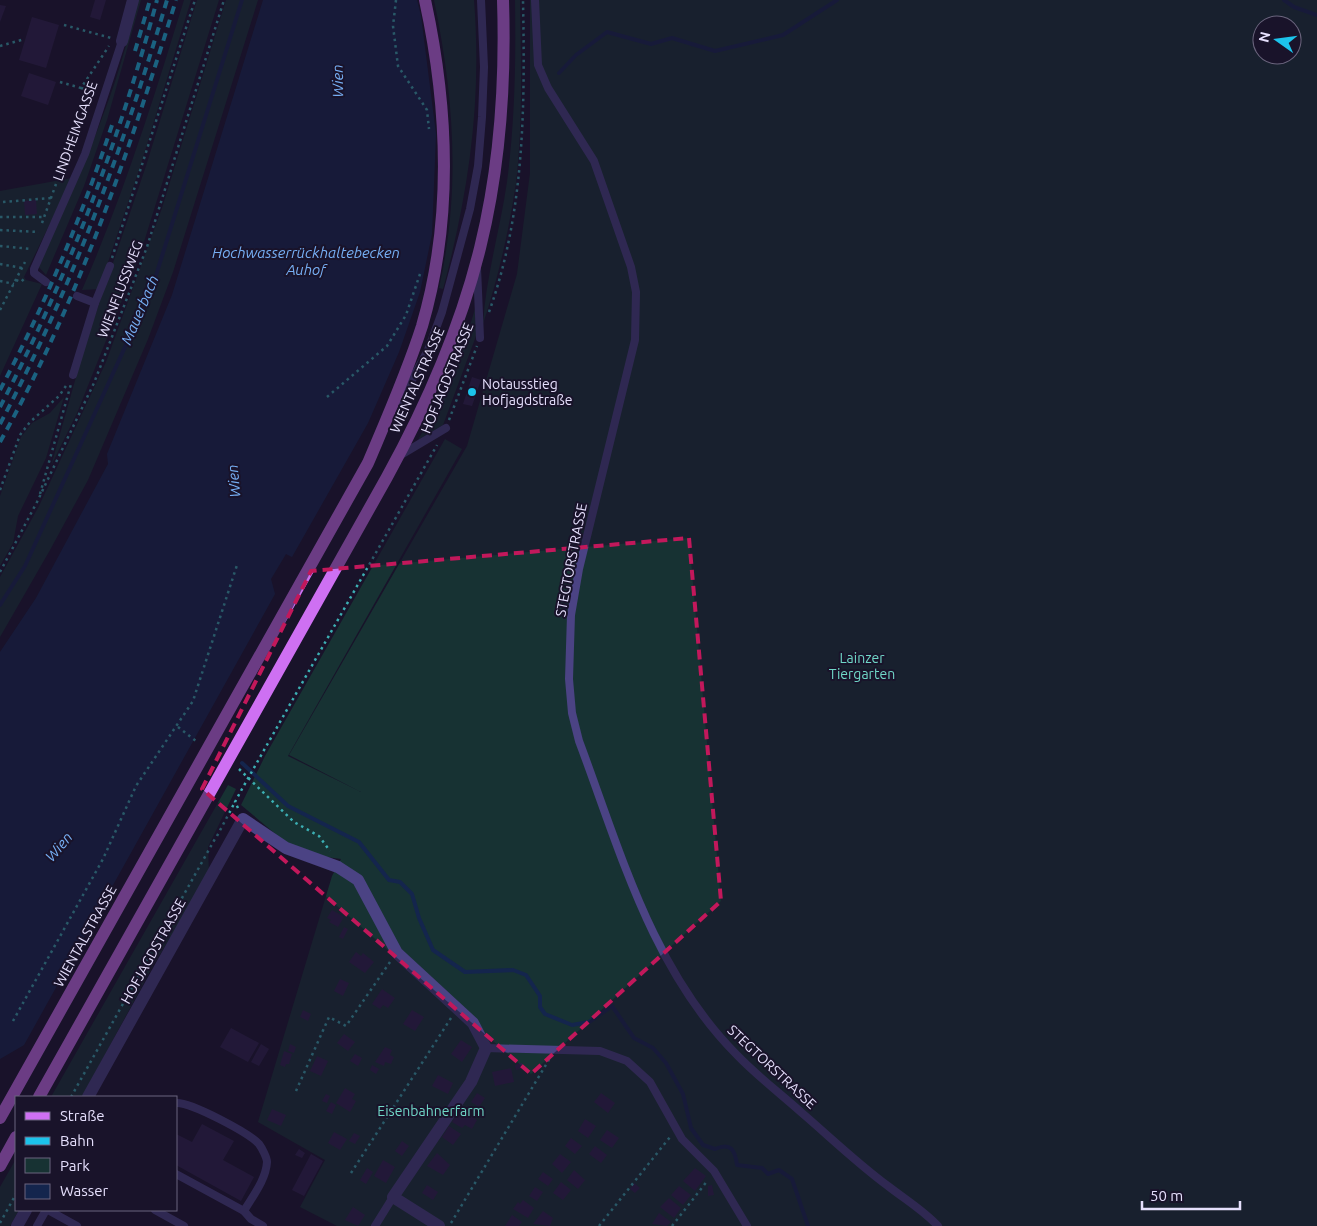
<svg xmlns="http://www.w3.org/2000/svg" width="1317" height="1226" font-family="Ubuntu,sans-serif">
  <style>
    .green { fill: #173233; fill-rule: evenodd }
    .water { fill: #14254d }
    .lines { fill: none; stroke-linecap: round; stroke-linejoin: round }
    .stream { stroke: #14254d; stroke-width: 4 }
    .building { fill: #2d2149 }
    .path { stroke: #3cafb3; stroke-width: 2.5; stroke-dasharray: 2.5 4; stroke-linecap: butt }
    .lane { stroke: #4b4384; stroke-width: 8 }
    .street { stroke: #4b4384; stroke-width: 12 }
    .primary { stroke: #ce70f2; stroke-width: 12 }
    .rail { stroke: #1cc3eb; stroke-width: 4; stroke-dasharray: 8 6; stroke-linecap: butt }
    .marked { fill: none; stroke: #c2185b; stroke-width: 4; stroke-dasharray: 10 6; stroke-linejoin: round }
    .poi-dot { fill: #1cc3eb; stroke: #19132a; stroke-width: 2 }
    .labels { text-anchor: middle; stroke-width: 4; stroke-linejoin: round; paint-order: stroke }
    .street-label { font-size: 14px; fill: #e5dffc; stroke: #19132a }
    .poi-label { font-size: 14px; fill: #e5dffc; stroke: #19132a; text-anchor: start }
    .park-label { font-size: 14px; fill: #70d7c7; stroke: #19132a }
    .water-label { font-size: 15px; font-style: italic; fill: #76aef3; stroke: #19132a }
  </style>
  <rect width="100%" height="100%" fill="#19132a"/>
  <g class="green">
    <path d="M136 0H141L107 120 84 186 46 275 38 266C75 184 121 89 136 0Z"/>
    <path d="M184 0H191L140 167 99 289 82 290C123 196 154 98 184 0Z"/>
    <path d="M197 0H219L139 258 77 413 51 466 85 345 146 166Z"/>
    <path d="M226 0H258L173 272 148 339 88 480 50 550 0 637V577L39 506 106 362 162 208Z"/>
    <path d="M434 0H474C482 101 469 191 443 289L439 288C461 191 454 96 434 0Z"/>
    <path d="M515 0H520C521 60 523 123 516 183 509 231 498 278 483 324 486 276 500 230 507 182 515 121 516 61 515 0Z"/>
    <path d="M530 0H1317V1226H337L300 1207 325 1160 258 1122 332 876 341 859 326 857 285 842 241 805 265 756 445 439 462 449 288 756 361 792 289 755 467 446 517 274 530 173ZM1262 25H1292V55H1262Z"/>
    <path d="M72 178 24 277 26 280 42 284 0 376V191Z"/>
    <path d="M477 302 476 336 443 425 418 440C442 397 464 350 477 302Z"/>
    <path d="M64 397 46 458 18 516 13 543 0 566V496L21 437 32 423 50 413Z"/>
    <path d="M228 785 236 789 208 847 209 874 154 964 82 1097H51Z"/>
    <path d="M16 1159V1210H19L10 1226H0V1187Z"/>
  </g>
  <path class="water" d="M263 0H417L421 16 436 134 432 234 420 292 399 352 368 423 292 557 286 554 271 579 275 594 24 1045 0 1059V652L36 598 108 464 107 454 172 295Z"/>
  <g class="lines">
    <g class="stream">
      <path d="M1284 0 1294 7 1317 15"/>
      <path d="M559 73 576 55 607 32 651 44 672 38 715 51 783 35 837 0"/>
      <path d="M0 605 25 566 152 288 242 0"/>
      <path d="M242 763 288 806 359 842 389 880 400 882 412 894 419 918 433 950 465 972 513 970 526 975 540 996V1007L545 1014 572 1025 589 1022 612 1006 634 1038 653 1048 666 1063 683 1094 691 1128 703 1145 715 1149C731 1142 735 1150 737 1165L762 1168 768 1174 779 1170 792 1179 808 1226"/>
    </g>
  </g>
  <g class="building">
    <path d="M95 0H106L100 20 90 17Z"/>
    <path d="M0 5 6 6 0 22Z"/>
    <path d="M32 17 59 25 46 68 19 60Z"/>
    <path d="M29 73 56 82 48 105 21 96Z"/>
    <path d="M36 200 37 214 25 215 24 201Z"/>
    <path d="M472 377 481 380 472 406 463 404Z"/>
    <path d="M332 910 344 917 338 927 329 922 331 920 327 918Z"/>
    <path d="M344 927 348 929 343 939 339 937Z"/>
    <path d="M356 952 361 956 363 953 374 962 365 973 349 962Z"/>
    <path d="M340 979 349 983 343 996 334 991Z"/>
    <path d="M382 989 395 998 388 1008 383 1005 380 1009 372 1004Z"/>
    <path d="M303 1010 311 1014 308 1021 300 1017Z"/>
    <path d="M412 1010 424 1017 415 1031 403 1024Z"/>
    <path d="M231 1028 259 1043 248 1062 220 1047Z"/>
    <path d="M344 1034 355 1042 348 1051 337 1043Z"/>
    <path d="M461 1040 472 1047 462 1062 451 1054Z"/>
    <path d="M261 1044 269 1049 259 1066 251 1062Z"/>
    <path d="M290 1044 296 1047 294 1053 288 1051Z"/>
    <path d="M385 1047 392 1050 390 1055 394 1057 391 1064 385 1062 384 1066 375 1062Z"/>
    <path d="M284 1051 292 1054 289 1064H286L285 1067 280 1065Z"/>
    <path d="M355 1054 362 1058 358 1066 350 1061Z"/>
    <path d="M317 1056 328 1061 321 1076 310 1071Z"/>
    <path d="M522 1063 524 1068 516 1070 515 1065Z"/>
    <path d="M372 1065 379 1069 376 1074 370 1070Z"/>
    <path d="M511 1068 514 1082 495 1086 492 1072Z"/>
    <path d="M438 1075 453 1083 448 1094 432 1086Z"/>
    <path d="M345 1088 355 1094 352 1099 356 1101 350 1112 336 1103Z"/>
    <path d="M477 1093 485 1098 479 1107 471 1102Z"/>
    <path d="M601 1093 615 1103 608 1113 594 1102Z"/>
    <path d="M326 1094 330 1096 327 1103 322 1101Z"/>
    <path d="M331 1102 336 1105 332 1114 326 1111Z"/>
    <path d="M272 1109 286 1115 281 1126 267 1120Z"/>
    <path d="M460 1109 477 1120 472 1129 465 1125 462 1128 452 1122Z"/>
    <path d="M585 1119 596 1126 588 1138 578 1131Z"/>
    <path d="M202 1124 234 1141 223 1160 254 1177 241 1201 176 1165V1134L192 1142Z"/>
    <path d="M449 1126 461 1134 453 1145 442 1137Z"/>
    <path d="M607 1130 619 1138 612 1148 600 1140Z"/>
    <path d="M334 1132 347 1139 340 1150 328 1143Z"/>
    <path d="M354 1133 360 1136 355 1144 349 1141Z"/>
    <path d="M571 1138 582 1146 575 1154 565 1146Z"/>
    <path d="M402 1141 409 1146 402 1156 395 1151Z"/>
    <path d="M595 1146 607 1155 601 1163 589 1154Z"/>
    <path d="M299 1149 305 1153 302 1158 295 1155Z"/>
    <path d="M437 1153 450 1165 443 1175 427 1166Z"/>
    <path d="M311 1154 323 1161 304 1196 292 1190Z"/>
    <path d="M560 1154 571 1162 562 1173 552 1164Z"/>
    <path d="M383 1160 395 1167 386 1183 374 1176Z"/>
    <path d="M367 1168 373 1172 366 1184 360 1180Z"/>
    <path d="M695 1168 706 1176 695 1191 683 1181Z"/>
    <path d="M574 1170 585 1180 578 1189 567 1180Z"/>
    <path d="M543 1172 553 1179 548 1186 538 1179Z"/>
    <path d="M561 1182 571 1190 563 1200 553 1193Z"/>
    <path d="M634 1183 640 1188 635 1193 630 1189Z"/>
    <path d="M427 1185 438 1192 433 1200 422 1193Z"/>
    <path d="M712 1185 714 1195 708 1196V1186Z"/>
    <path d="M679 1186 691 1195 683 1205 671 1195Z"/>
    <path d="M535 1187 543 1192 537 1201 529 1196Z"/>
    <path d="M669 1198 681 1208 674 1218 660 1207Z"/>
    <path d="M523 1200 534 1208 528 1218 513 1209 518 1202 520 1204Z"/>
    <path d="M353 1207 365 1215 358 1226 345 1220Z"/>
    <path d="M543 1211 553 1218 550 1226 533 1224Z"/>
    <path d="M659 1213 671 1222 667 1226 652 1224Z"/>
    <path d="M512 1215 522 1222 519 1226H505Z"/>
  </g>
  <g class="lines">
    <g class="path">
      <path d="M396 0 393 26 398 66 427 110 429 129"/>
      <path d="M64 25 111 38"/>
      <path d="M0 46 25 39"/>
      <path d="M60 82 81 88 109 46"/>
      <path d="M81 88 96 92"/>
      <path d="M3 202 51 198"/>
      <path d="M0 217H43"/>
      <path d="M42 223 56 184"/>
      <path d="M0 230 39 232"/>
      <path d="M0 246 31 249"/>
      <path d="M112 258 195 0"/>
      <path d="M0 264 22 268"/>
      <path d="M16 280 21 282 26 277"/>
      <path d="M0 281 14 284"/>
      <path d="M0 310 25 262"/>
      <path d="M489 312C525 212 525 105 523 0"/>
      <path d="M327 397 387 346 406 315 420 274"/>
      <path d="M449 420 477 346"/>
      <path d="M0 490 20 435 30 422 59 396 68 383"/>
      <path d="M40 494 71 384"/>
      <path d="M0 572 37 502 94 383 147 247 224 0"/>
      <path d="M178 727 196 741"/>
      <path d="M239 769 294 822 319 836 330 851"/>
      <path d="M238 808 235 802 242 789 437 445"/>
      <path d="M217 836 235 802"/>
      <path d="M13 1021 103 859 136 786 193 701 237 565"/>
      <path d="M296 1091 329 1017 346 1026 390 962"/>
      <path d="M71 1097 216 837"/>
      <path d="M351 1173 451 1018"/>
      <path d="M0 1223 16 1194"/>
      <path d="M451 1223 550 1058"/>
      <path d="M599 1226 670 1137"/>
      <path d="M672 1226 708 1180"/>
    </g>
    <g class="lane">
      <path d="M535 0 538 65 548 88 594 161 631 267 636 292 635 340 579 569 571 615 569 679 572 713 579 741C620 850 652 970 737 1055 757 1076 781 1094 802 1113 830 1137 858 1164 888 1186 906 1200 923 1210 938 1226"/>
      <path d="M477 268 480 338"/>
      <path d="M46 282 34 273V269L85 154 122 41"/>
      <path d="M77 296 95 303"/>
      <path d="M73 375 95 303 110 266"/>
      <path d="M397 408 428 350 442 312 470 209 478 166 482 117 484 67 481 0"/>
      <path d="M399 456 446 428"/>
      <path d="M486 1048 600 1051 627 1061 650 1082 682 1139 714 1171 747 1226"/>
      <path d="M176 1103C191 1102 249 1133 259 1144 262 1148 267 1158 267 1162 266 1180 252 1197 244 1211L176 1174"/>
      <path d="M48 1210 77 1226"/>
      <path d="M155 1210 184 1226"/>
      <path d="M244 1211 251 1219 263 1226"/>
      <path d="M37 1226 46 1210"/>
      <path d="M375 1226 393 1197"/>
    </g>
    <g class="street">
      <path d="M122 41 133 0"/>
      <path d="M88 1097 243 819 286 848 338 867 358 880 397 953 473 1023 486 1048 471 1082 393 1197 439 1226"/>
      <path d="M17 1226 26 1210"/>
    </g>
    <g class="primary">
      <path d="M39 1097 387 477C475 317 509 183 503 0"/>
      <path d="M0 1118 368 463C387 418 407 373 422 326 453 220 448 106 425 0"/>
      <path d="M0 1166 16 1137"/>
    </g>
    <g class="rail">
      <path d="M135 51 150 0"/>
      <path d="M0 390C45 305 82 216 112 125"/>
      <path d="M0 407C68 277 119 141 157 0"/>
      <path d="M0 424C72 288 123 148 167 0"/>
      <path d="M0 442C78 302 129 152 176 0"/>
    </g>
  </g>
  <path d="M0 0H1317V1226H0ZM689 538 721 901 531 1074 202 789 311 571Z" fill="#19132a" fill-opacity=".55" fill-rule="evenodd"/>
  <path class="marked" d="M689 538 721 901 531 1074 202 789 311 571Z"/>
  <circle class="poi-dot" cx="472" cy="392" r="5"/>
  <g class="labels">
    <g class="street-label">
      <text transform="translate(75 131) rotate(-70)" y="5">LINDHEIMGASSE</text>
      <text transform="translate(120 289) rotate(-69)" y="5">WIENFLUSSWEG</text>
      <text transform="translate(447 378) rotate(-68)" y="5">HOFJAGDSTRASSE</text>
      <text transform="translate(417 380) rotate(-66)" y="5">WIENTALSTRASSE</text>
      <text transform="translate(571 560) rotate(-79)" y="5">STEGTORSTRASSE</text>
      <text transform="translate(85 936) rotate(-61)" y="5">WIENTALSTRASSE</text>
      <text transform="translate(153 951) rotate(-61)" y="5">HOFJAGDSTRASSE</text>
      <text transform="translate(772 1067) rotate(43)" y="5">STEGTORSTRASSE</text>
    </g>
    <g class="poi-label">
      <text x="482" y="389">Notausstieg<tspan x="482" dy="16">Hofjagdstraße</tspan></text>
    </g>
    <g class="park-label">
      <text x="862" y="663">Lainzer<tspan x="862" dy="16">Tiergarten</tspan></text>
      <text x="431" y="1116">Eisenbahnerfarm</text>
    </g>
    <g class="water-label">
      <text transform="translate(338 81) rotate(-91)" y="5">Wien</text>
      <text x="306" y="258">Hochwasserrückhaltebecken<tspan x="306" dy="17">Auhof</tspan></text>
      <text transform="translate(140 310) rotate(-67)" y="5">Mauerbach</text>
      <text transform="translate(234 481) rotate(-95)" y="5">Wien</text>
      <text transform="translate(59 847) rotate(-50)" y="5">Wien</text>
    </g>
  </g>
  <rect x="15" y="1096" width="162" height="115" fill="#19132a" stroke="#6b657e"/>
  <rect x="25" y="1112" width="25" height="8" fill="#ce70f2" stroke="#6b657e"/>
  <text x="60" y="1121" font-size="15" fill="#e5dffc">Straße</text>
  <rect x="25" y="1137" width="25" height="8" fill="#1cc3eb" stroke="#6b657e"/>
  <text x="60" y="1146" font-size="15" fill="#e5dffc">Bahn</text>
  <rect x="25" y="1158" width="25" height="15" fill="#173233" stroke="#6b657e"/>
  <text x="60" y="1171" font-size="15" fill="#e5dffc">Park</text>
  <rect x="25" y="1184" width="25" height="15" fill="#14254d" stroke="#6b657e"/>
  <text x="60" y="1196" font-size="15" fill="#e5dffc">Wasser</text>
  <g transform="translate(1277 40) rotate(284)"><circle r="24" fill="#19132a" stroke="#6b657e"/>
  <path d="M0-4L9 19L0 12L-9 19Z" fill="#1cc3eb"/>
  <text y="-8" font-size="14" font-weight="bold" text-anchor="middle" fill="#e5dffc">N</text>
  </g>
  <path d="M1142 1201v8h98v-8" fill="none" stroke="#e5dffc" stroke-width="2.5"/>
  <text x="1150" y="1201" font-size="15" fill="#e5dffc" stroke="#19132a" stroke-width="4" paint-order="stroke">50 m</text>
</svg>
